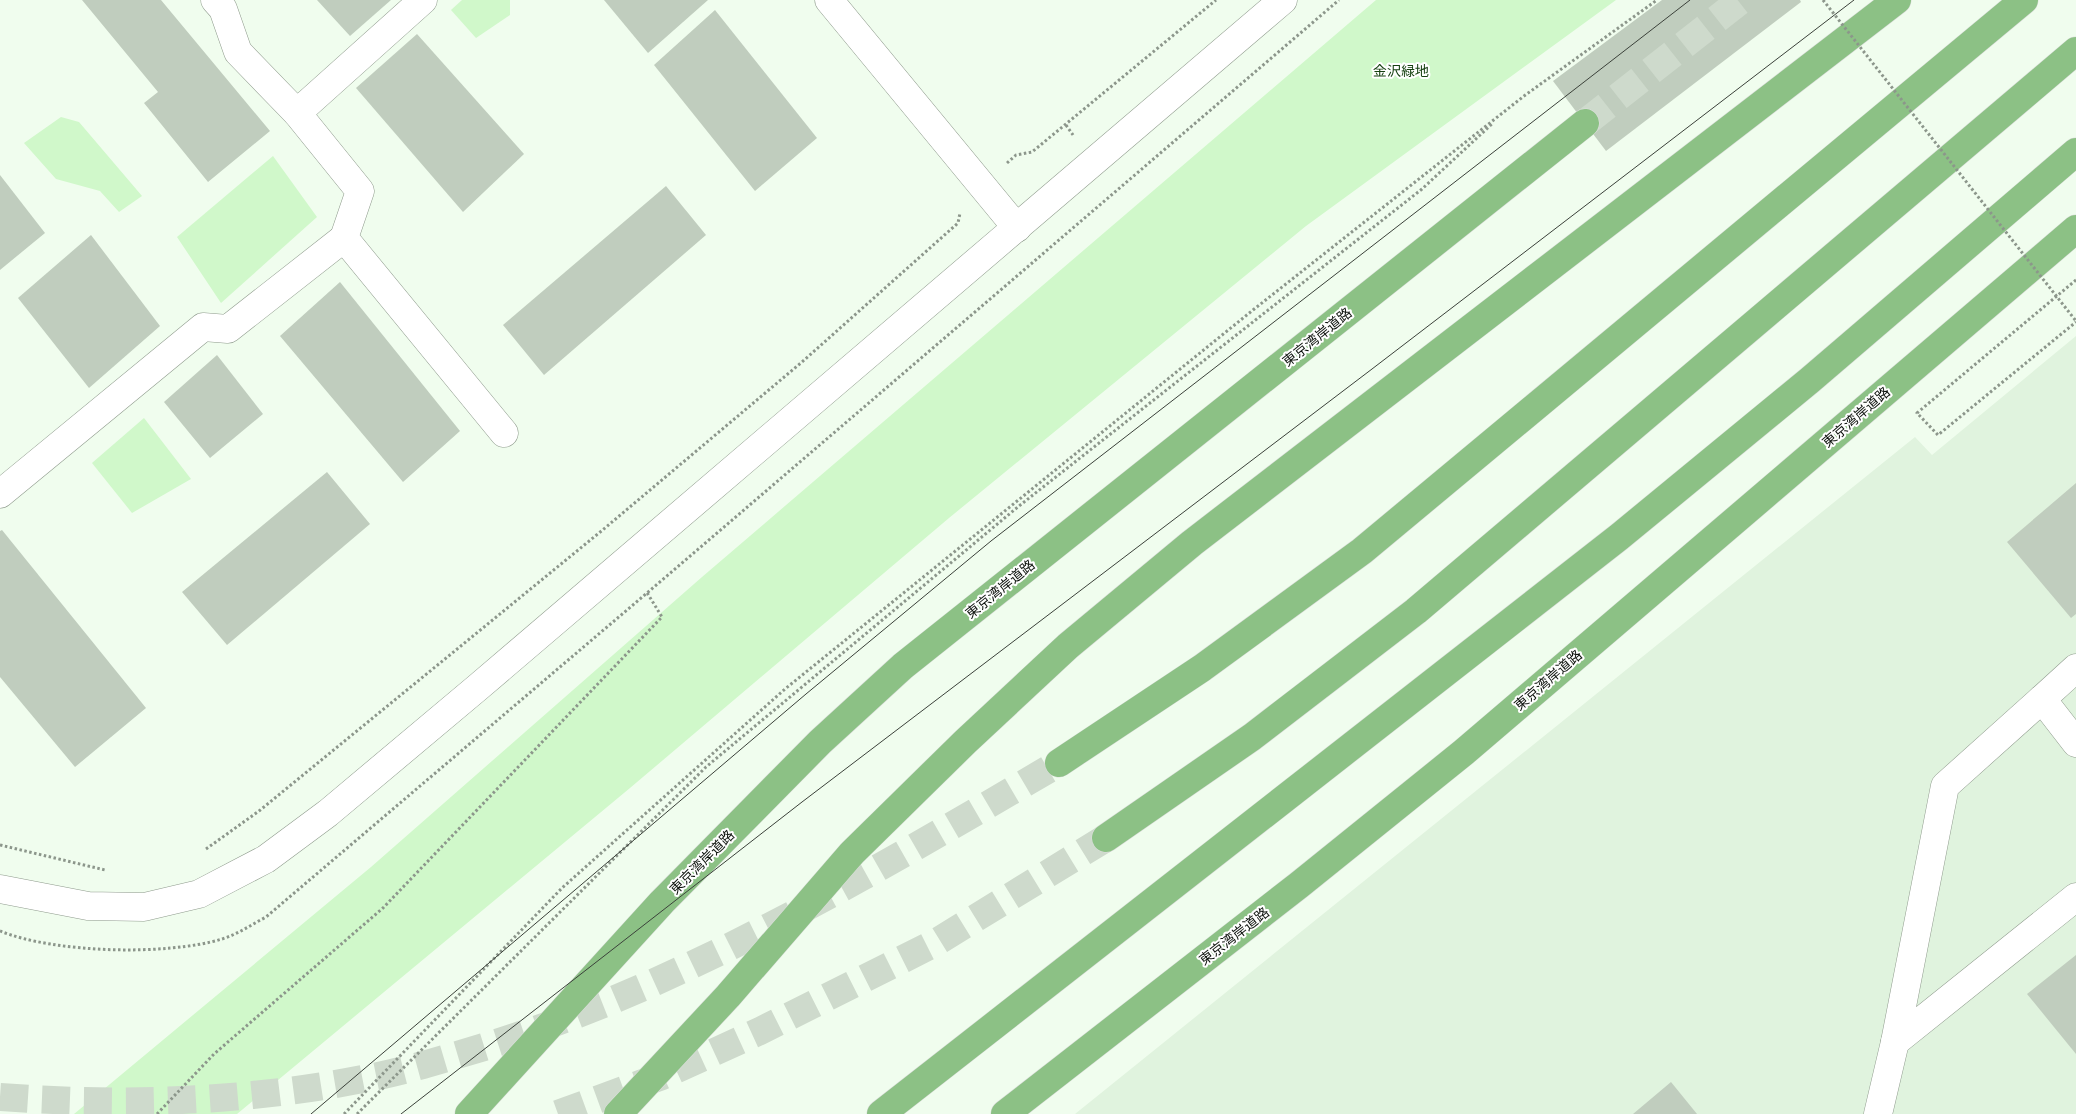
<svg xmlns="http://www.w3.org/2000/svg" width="2076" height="1114" font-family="'DejaVu Sans','Noto Sans JP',sans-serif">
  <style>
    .built { fill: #e0f3de }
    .green { fill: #d0f8ca }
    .building { fill: #c0cdbe }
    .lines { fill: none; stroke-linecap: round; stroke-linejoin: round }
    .highway-tunnel { stroke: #cedacc; stroke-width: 28; stroke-dasharray: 28 14; stroke-linecap: butt }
    .minor-casing { stroke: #8f9b8d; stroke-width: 29 }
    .highway-casing { stroke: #dddedd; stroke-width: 29 }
    .path { stroke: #8c968b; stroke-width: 3; stroke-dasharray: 2.5 2.5; stroke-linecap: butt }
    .minor { stroke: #fff; stroke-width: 28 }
    .highway { stroke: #8cc185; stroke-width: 28 }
    .tram { stroke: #3b413a; stroke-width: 1 }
    .path-bridge { stroke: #8c968b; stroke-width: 3; stroke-dasharray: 2.5 2.5; stroke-linecap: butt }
    .labels { text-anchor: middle; stroke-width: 4; stroke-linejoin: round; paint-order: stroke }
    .park-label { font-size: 14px; fill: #164111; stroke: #fff }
    .street-label { font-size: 14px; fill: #0d120d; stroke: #fff }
  </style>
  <rect width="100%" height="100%" fill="#f0fdee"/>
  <path class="built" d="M2076 336V1114H1075L1915 437 1932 455Z"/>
  <g class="green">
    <path d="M462 0H510V15L476 38 451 10Z"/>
    <path d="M1376 0H1616L1306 226 949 518 630 788 237 1114H74L371 867 702 577Z"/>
    <path d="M61 117 79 122 142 196 119 212 100 191 56 179 24 143Z"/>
    <path d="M273 156 317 217 221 303 177 237Z"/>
    <path d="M144 418 191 479 132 513 92 463Z"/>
  </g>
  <g class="building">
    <path d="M82 0H161L270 131 208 182 144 103 158 92Z"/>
    <path d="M317 0H391L350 36Z"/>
    <path d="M604 0H708L648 53Z"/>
    <path d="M1662 0H1800L1801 2 1606 151 1553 81Z"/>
    <path d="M715 10 817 138 755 191 654 65Z"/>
    <path d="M417 34 524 154 463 212 356 88Z"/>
    <path d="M0 175 45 233 0 270Z"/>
    <path d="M666 186 706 235 544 375 503 325Z"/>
    <path d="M91 235 160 326 89 388 18 298Z"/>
    <path d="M340 282 460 431 403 482 280 336Z"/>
    <path d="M217 355 263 414 210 458 164 402Z"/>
    <path d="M327 472 370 524 227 645 182 592Z"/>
    <path d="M2076 483V614L2071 618 2007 542Z"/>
    <path d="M2 530 146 708 75 767 0 677V531Z"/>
    <path d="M2076 955V1054L2027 994Z"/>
    <path d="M1671 1082 1697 1114H1633Z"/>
  </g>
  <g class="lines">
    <g class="highway-tunnel">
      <path d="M1585 123 1741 0"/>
      <path d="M0 1097C122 1106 248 1102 368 1078 407 1071 446 1058 484 1047 689 983 875 871 1059 763"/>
      <path d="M558 1114 662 1076 760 1031 935 943 1106 838"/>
    </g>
    <g class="minor-casing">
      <g id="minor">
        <path d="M215 0 223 9 238 52 297 113 423 0"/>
        <path d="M829 0 1017 228"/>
        <path d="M297 113 360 191 344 238 504 433"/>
        <path d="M0 494 203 327 228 329 344 238"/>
        <path d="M2042 699 2076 668"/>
        <path d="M2076 743 2042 699 1945 786 1895 1042 2076 897"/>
        <path d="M0 889 88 906 144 907 199 894 266 859 328 813 477 688 1283 0"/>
        <path d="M1878 1114 1895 1042"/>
      </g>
    </g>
    <g class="highway-casing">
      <g id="highway">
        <path d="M1059 763 1202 668 1362 551 2024 0"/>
        <path d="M1106 838 1252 737 1416 611 2076 51"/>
        <path d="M469 1114 662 902 820 742 903 666 1585 123"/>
        <path d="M618 1114 728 996 852 853 965 742 1068 646 1192 543 1897 0"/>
        <path d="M881 1114 1619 537 1810 380 2076 152"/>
        <path d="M1005 1114 1299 885 1464 752 2076 229"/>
      </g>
    </g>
    <g class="path">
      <path d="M1066 125 1073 135"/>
      <path d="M1007 163 1016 155 1032 152 1216 0"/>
      <path d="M2076 280 1917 413 1938 435 2076 322"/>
      <path d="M0 845 105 870"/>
      <path d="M206 849 259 811 599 533 802 362 958 223 960 213"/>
      <path d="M0 931C54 953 166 956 222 939 238 934 251 925 266 917L647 593 1339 0"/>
      <path d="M157 1114 214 1054 383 908 662 617 646 591"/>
      <path d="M344 1114 562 888 785 689 1253 310 1524 96 1657 0"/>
      <path d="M357 1114 706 767 1019 506 1422 189 1493 123"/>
    </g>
    <use href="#minor" class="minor"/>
    <use href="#highway" class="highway"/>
    <g class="tram">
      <path d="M311 1114 806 694 991 541 1690 0"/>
      <path d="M401 1114 802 802 1372 369 1854 0"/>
    </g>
    <path class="path-bridge" d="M1823 0 2076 321"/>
  </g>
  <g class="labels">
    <g class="park-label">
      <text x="1401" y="76">金沢緑地</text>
    </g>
    <g class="street-label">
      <text transform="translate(1317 337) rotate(-39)" y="5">東京湾岸道路</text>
      <text transform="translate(1856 417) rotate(-41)" y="5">東京湾岸道路</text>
      <text transform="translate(1000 589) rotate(-39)" y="5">東京湾岸道路</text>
      <text transform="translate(1548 680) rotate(-41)" y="5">東京湾岸道路</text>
      <text transform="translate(702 862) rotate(-45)" y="5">東京湾岸道路</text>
      <text transform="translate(1234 936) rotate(-38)" y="5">東京湾岸道路</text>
    </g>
  </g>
</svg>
